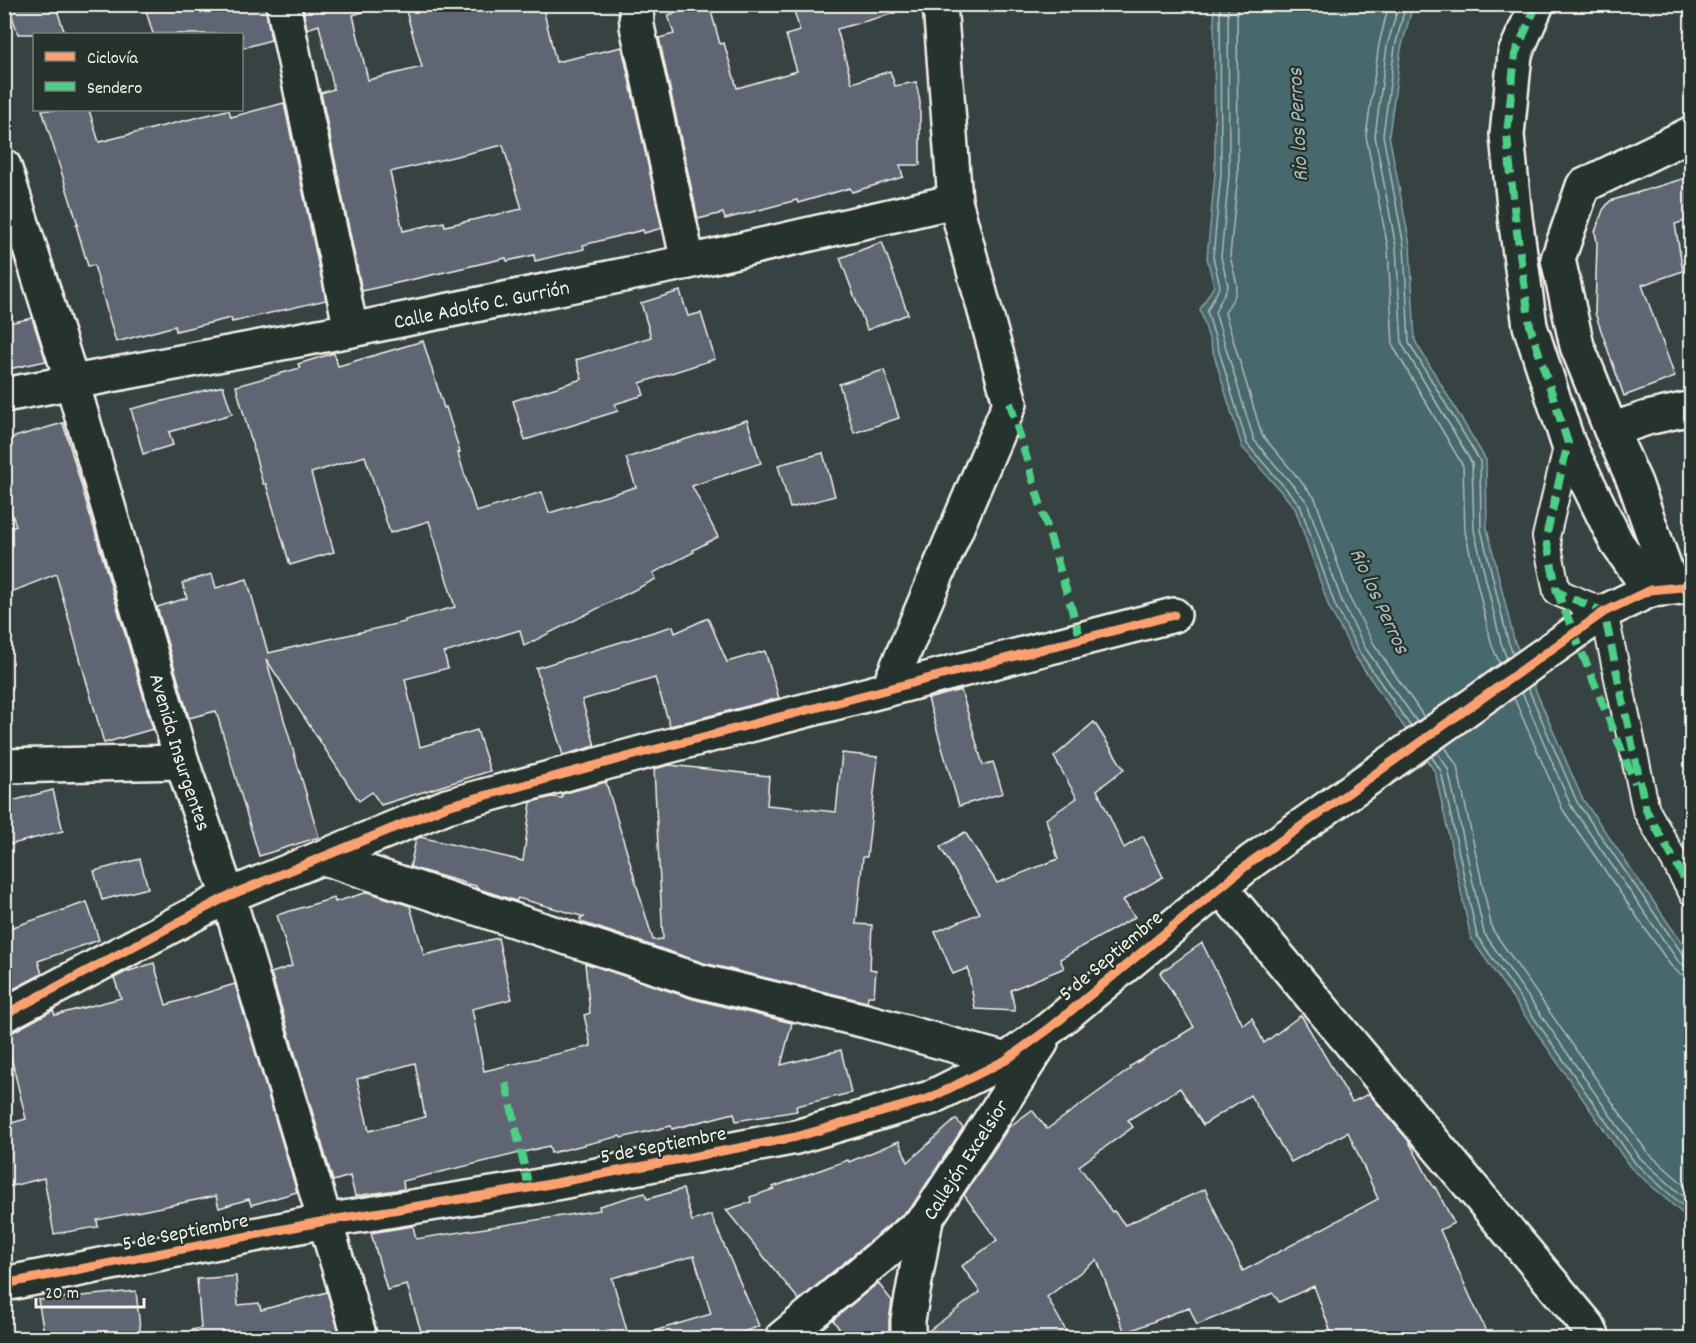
<svg xmlns="http://www.w3.org/2000/svg" width="1696" height="1343" font-family="Dekko,sans-serif">
  <style>
    .water { fill: #47676d; stroke: #8c9e9e; stroke-width: 1.5 }
    .lines { fill: none; stroke-linecap: round; stroke-linejoin: round }
    .shore { stroke: #afbab7; stroke-width: 1.5 }
    .building { fill: #606573; stroke: #f4f1e8; stroke-width: 1.5; fill-rule: evenodd }
    .pedestrian-casing { stroke: #f4f1e8; stroke-width: 30 }
    .minor-casing { stroke: #f4f1e8; stroke-width: 38 }
    .tertiary-casing { stroke: #f4f1e8; stroke-width: 38 }
    .pedestrian { stroke: #26332d; stroke-width: 26 }
    .minor { stroke: #26332d; stroke-width: 33 }
    .tertiary { stroke: #26332d; stroke-width: 33 }
    .quiet { stroke: #4dcf88; stroke-width: 8; stroke-dasharray: 15 8; stroke-linecap: butt }
    .cycleway-casing { stroke: #26332d; stroke-width: 13 }
    .cycleway { stroke: #fca06f; stroke-width: 9 }
    .labels { text-anchor: middle; stroke-width: 4.5; stroke-linejoin: round; paint-order: stroke }
    .street-label { font-size: 21px; fill: #f4f1e8; stroke: #26332d }
    .water-label { font-size: 22px; font-style: italic; fill: #afbab7; stroke: #26332d }
  </style>
  <rect width="100%" height="100%" fill="#374242"/>
  <filter id="ink" filterUnits="userSpaceOnUse"><feTurbulence type="fractalNoise" baseFrequency=".0167" numOctaves="2"/><feDisplacementMap in="SourceGraphic" scale="12" xChannelSelector="R" yChannelSelector="G"/><feConvolveMatrix kernelMatrix="1 2 1 2 8 2 1 2 1" color-interpolation-filters="sRGB"/></filter>
  <g filter="url(#ink)">
    <path class="water" d="M1214 5H1413L1401 49 1389 135 1410 245 1415 341 1486 460 1487 528 1514 640 1582 798 1691 956V1221L1630 1167 1471 938 1435 772 1355 656 1329 607 1295 508 1242 447 1200 309 1214 286 1207 258 1215 173Z"/>
    <g class="lines">
      <g class="shore">
        <path d="M1220 4 1221 173 1213 257 1220 286 1207 311 1247 444 1300 505 1335 605 1360 653 1411 727"/>
        <path d="M1228 4 1229 174 1221 257 1228 286 1215 312 1254 440 1307 502 1342 602 1366 649 1417 722"/>
        <path d="M1237 4 1238 174 1230 256 1237 285 1235 295 1225 313 1262 435 1315 498 1350 599 1374 644 1424 717"/>
        <path d="M1389 4 1379 44 1366 136 1388 248 1393 346 1463 466 1465 532 1492 646 1500 664"/>
        <path d="M1399 4 1387 46 1375 136 1396 247 1402 344 1472 463 1474 530 1501 643 1507 659"/>
        <path d="M1406 4 1395 47 1383 135 1404 246 1409 343 1480 461 1481 529 1508 641 1513 654"/>
        <path d="M1528 688 1577 802 1684 956 1692 959"/>
        <path d="M1522 692 1571 806 1678 961 1684 965 1692 967"/>
        <path d="M1514 698 1563 810 1671 966 1680 974 1692 976"/>
        <path d="M1445 747 1457 766 1492 929 1647 1152 1692 1192"/>
        <path d="M1437 752 1448 769 1484 933 1640 1158 1692 1204"/>
        <path d="M1431 756 1441 771 1477 936 1635 1163 1692 1214"/>
      </g>
    </g>
    <g class="building">
      <path d="M8 4H55L65 34H18Z"/>
      <path d="M144 4H265L271 40 243 48 242 34H153Z"/>
      <path d="M302 4H362L363 12 353 15 368 80 422 67 404 4H542L556 62 622 47 662 228 644 233 643 230 583 245 584 249 535 261 534 255 507 261 506 258 362 291 321 93 334 89 319 25 307 29ZM503 145 522 209 445 226 444 222 403 231 390 172Z"/>
      <path d="M709 4 720 44 724 43 737 88 797 71 786 35 800 31 792 4H894L895 13 837 29 852 83 890 71 895 86 916 82 920 102V165H900L903 177 852 192 850 188 798 203 797 200 725 219 723 213 698 219 659 38 674 34 668 15Z"/>
      <path d="M284 103 326 300 232 322 231 318 176 331 175 326 116 342 94 265 88 266 76 225H78L42 110H89L99 142 227 110H229L231 117Z"/>
      <path d="M1692 176V219L1675 224 1683 271 1642 285 1675 377 1624 396 1595 313 1597 242 1595 232 1603 210 1610 201Z"/>
      <path d="M882 242 908 314 867 330 840 258Z"/>
      <path d="M680 291 688 316 701 313 715 359 640 383 644 395 615 404 618 411 525 440 513 401 582 379 576 360 651 337 641 303Z"/>
      <path d="M32 318 46 361 4 370V324Z"/>
      <path d="M423 341 444 408 446 407 460 452 458 453 476 512 542 492 549 513 636 487 626 458 747 420 761 463 692 486 718 537 693 550 694 552 653 573 656 579 524 646 520 630 444 653 448 668 405 679 420 747 477 730 490 771 381 805 372 792 359 801 266 659 319 837 259 856 216 711 189 718 157 607 187 598 182 583 212 574 216 588 247 579 268 653 405 622V620L455 607 429 521 390 533 365 456 311 473 334 552 290 565 266 484H263L236 386 300 368 298 364 334 353 338 366Z"/>
      <path d="M884 370 899 418 854 433 839 384Z"/>
      <path d="M223 386 232 414 169 432 173 445 143 454 131 409Z"/>
      <path d="M63 423 153 729 104 743 56 574 4 595V531L16 526 4 489V440Z"/>
      <path d="M823 453 835 496 790 508 778 465Z"/>
      <path d="M708 618 727 662 765 651 779 698 670 726 655 678 582 700 595 746 563 755 536 668 673 626 675 633Z"/>
      <path d="M961 690 983 765 993 762 1003 793 959 806 928 699Z"/>
      <path d="M1094 722 1124 769 1097 790 1124 848 1143 836 1163 877 1123 900 1135 917 1060 959 1064 968 1011 990 1015 1011 975 1009 968 968 953 974 935 932 980 913 940 847 965 832 997 883 1058 859 1046 819 1077 798 1054 757Z"/>
      <path d="M842 753 878 757 867 857H863L856 924 872 925 870 969 876 970 874 996H868L867 1002 704 963 581 922 580 918 585 917 518 898 516 901 476 888V886L410 867 416 839 420 837 523 861 531 802 552 797 562 798V794L606 782 653 940 663 939 654 769 670 765 769 776 767 805 836 812Z"/>
      <path d="M53 790 63 831 4 846V803Z"/>
      <path d="M140 859 148 888 102 900 94 871Z"/>
      <path d="M368 892 410 906 424 955 498 938 512 999 472 1009 484 1071 591 1046 584 1015 590 1013 585 963 693 999 792 1023 781 1065 841 1050 851 1093 796 1106 797 1111 736 1121 734 1113 672 1129 671 1126 621 1138 620 1136 551 1153 549 1146 403 1181 404 1189 355 1196 350 1176 333 1181 271 973 292 966 277 915 334 898 335 902ZM415 1063 425 1117 369 1131 357 1079Z"/>
      <path d="M87 902 99 940 38 961 42 974 4 994V930Z"/>
      <path d="M1202 943 1243 1025 1252 1018 1264 1043 1301 1015 1352 1102 1369 1094 1408 1140 1434 1188 1435 1187 1454 1223 1440 1230 1489 1338H1333L1314 1286 1279 1302 1273 1293 1197 1325 1189 1307 1125 1333 1097 1260 1047 1297 1070 1338H927V1332L980 1292 962 1266 997 1240 964 1195 1009 1127 1032 1110 1047 1129 1130 1069 1129 1067 1194 1027 1160 973ZM1180 1088 1203 1125 1250 1095 1291 1162 1348 1132 1378 1199 1243 1271 1205 1189 1125 1225 1114 1211 1112 1212 1079 1166 1133 1127 1128 1120Z"/>
      <path d="M154 963 166 1005 235 984 297 1192 251 1205 249 1199 219 1208 216 1196 97 1220 98 1227 54 1234 44 1178 4 1188V1125L26 1119 5 1033 13 1032 53 1010 55 1015 121 998 114 978 126 972Z"/>
      <path d="M956 1119 963 1128 912 1206 799 1300 726 1210 751 1202 750 1197 774 1189 773 1187 848 1160 849 1162 899 1141 908 1162Z"/>
      <path d="M683 1189 692 1221 711 1215 759 1326 728 1338H655L654 1331 711 1314 694 1256 612 1278 629 1338H423L407 1285 387 1290 371 1233 413 1226 416 1239 600 1210 599 1206 630 1197 645 1193 647 1199Z"/>
      <path d="M236 1276 238 1305 259 1303 261 1310 327 1292 341 1338H192L191 1330 201 1328 197 1279Z"/>
      <path d="M878 1283 892 1301 889 1320V1338H846L833 1320Z"/>
      <path d="M136 1291 141 1338H69V1334L45 1338 38 1300Z"/>
    </g>
    <g class="lines">
      <g class="pedestrian-casing">
        <path id="pedestrian" d="M1565 434 1568 443 1546 537 1557 592 1604 612 1646 810 1692 892"/>
      </g>
      <g class="minor-casing">
        <g id="minor">
          <path d="M283 4 351 330"/>
          <path d="M636 4 637 26 688 262"/>
          <path d="M1537 4 1515 54 1507 135 1515 217 1530 326 1568 443 1617 543 1650 590"/>
          <path id="s1" d="M4 166 72 382 182 762 228 896 360 1338"/>
          <path id="s2" d="M4 395 351 330 688 262 955 201"/>
          <path d="M1611 430 1577 346 1558 259 1583 186 1692 133"/>
          <path d="M1672 588 1635 483 1611 430 1647 418 1692 408"/>
          <path d="M888 689 1010 403 955 201 940 4"/>
          <path d="M4 766 182 762"/>
          <path d="M324 858 699 981 866 1021 1006 1060"/>
          <path d="M1220 887 1587 1325 1593 1338"/>
          <path d="M4 1015 228 896 447 806 645 752 1174 615"/>
          <path d="M782 1338 926 1219"/>
          <path id="s3" d="M908 1338V1320L926 1219 1041 1043"/>
        </g>
      </g>
      <g class="tertiary-casing">
        <path id="tertiary" d="M4 1284 325 1221 529 1188 796 1137 930 1098 1006 1060 1050 1028 1252 861 1604 612 1650 590 1692 586"/>
      </g>
      <use href="#pedestrian" class="pedestrian"/>
      <use href="#minor" class="minor"/>
      <use href="#tertiary" class="tertiary"/>
      <g class="quiet">
        <path d="M1537 4 1515 54 1507 135 1515 217 1530 326 1568 443 1546 537 1557 592 1604 612 1646 810 1692 892"/>
        <path d="M1010 403 1081 640"/>
        <path d="M1556 589 1635 783"/>
        <path d="M506 1083 529 1188"/>
      </g>
      <g class="cycleway-casing">
        <g id="cycleway">
          <path d="M4 1015 228 896 447 806 645 752 1174 615"/>
          <path d="M4 1284 325 1221 529 1188 796 1137 930 1098 1006 1060 1050 1028 1252 861 1604 612 1650 590 1692 586"/>
        </g>
      </g>
      <use href="#cycleway" class="cycleway"/>
    </g>
  </g>
  <g class="labels">
    <g class="street-label">
      <text dy="7" stroke="none"><textPath href="#s2" startOffset="486">Calle Adolfo C. Gurrión</textPath></text>
      <text dy="7" stroke="none"><textPath href="#s1" startOffset="612">Avenida Insurgentes</textPath></text>
      <text transform="translate(1110 955) rotate(-40)" y="7">5 de Septiembre</text>
      <text transform="translate(663 1144) rotate(-11)" y="7">5 de Septiembre</text>
      <text dy="7" stroke="none"><textPath href="#s3" startOffset="192">Callejón Excelsior</textPath></text>
      <text transform="translate(185 1231) rotate(-11)" y="7">5 de Septiembre</text>
    </g>
    <g class="water-label">
      <text transform="translate(1296 125) rotate(-93)" y="8">Rio los Perros</text>
      <text transform="translate(1381 600) rotate(65)" y="8">Rio los Perros</text>
    </g>
  </g>
  <rect width="1696" height="1343" fill="none" stroke="#26332d" stroke-width="24"/>
  <rect x="12" y="12" width="1672" height="1319" fill="none" stroke="#f4f1e8" stroke-width="2" filter="url(#ink)"/>
  <rect x="33" y="33" width="210" height="78" fill="#26332d" stroke="#787f78" stroke-width="1.5"/>
  <rect x="45" y="52" width="30" height="9" fill="#fca06f" stroke="#787f78" stroke-width="1.5"/>
  <text x="87" y="63" font-size="18" fill="#f4f1e8">Ciclovía</text>
  <rect x="45" y="82" width="30" height="9" fill="#4dcf88" stroke="#787f78" stroke-width="1.5"/>
  <text x="87" y="93" font-size="18" fill="#f4f1e8">Sendero</text>
  <path d="M36 1298v9h108v-9" fill="none" stroke="#f4f1e8" stroke-width="3"/>
  <text x="45" y="1298" font-size="18" fill="#f4f1e8" stroke="#26332d" stroke-width="4.5" paint-order="stroke">20 m</text>
</svg>
